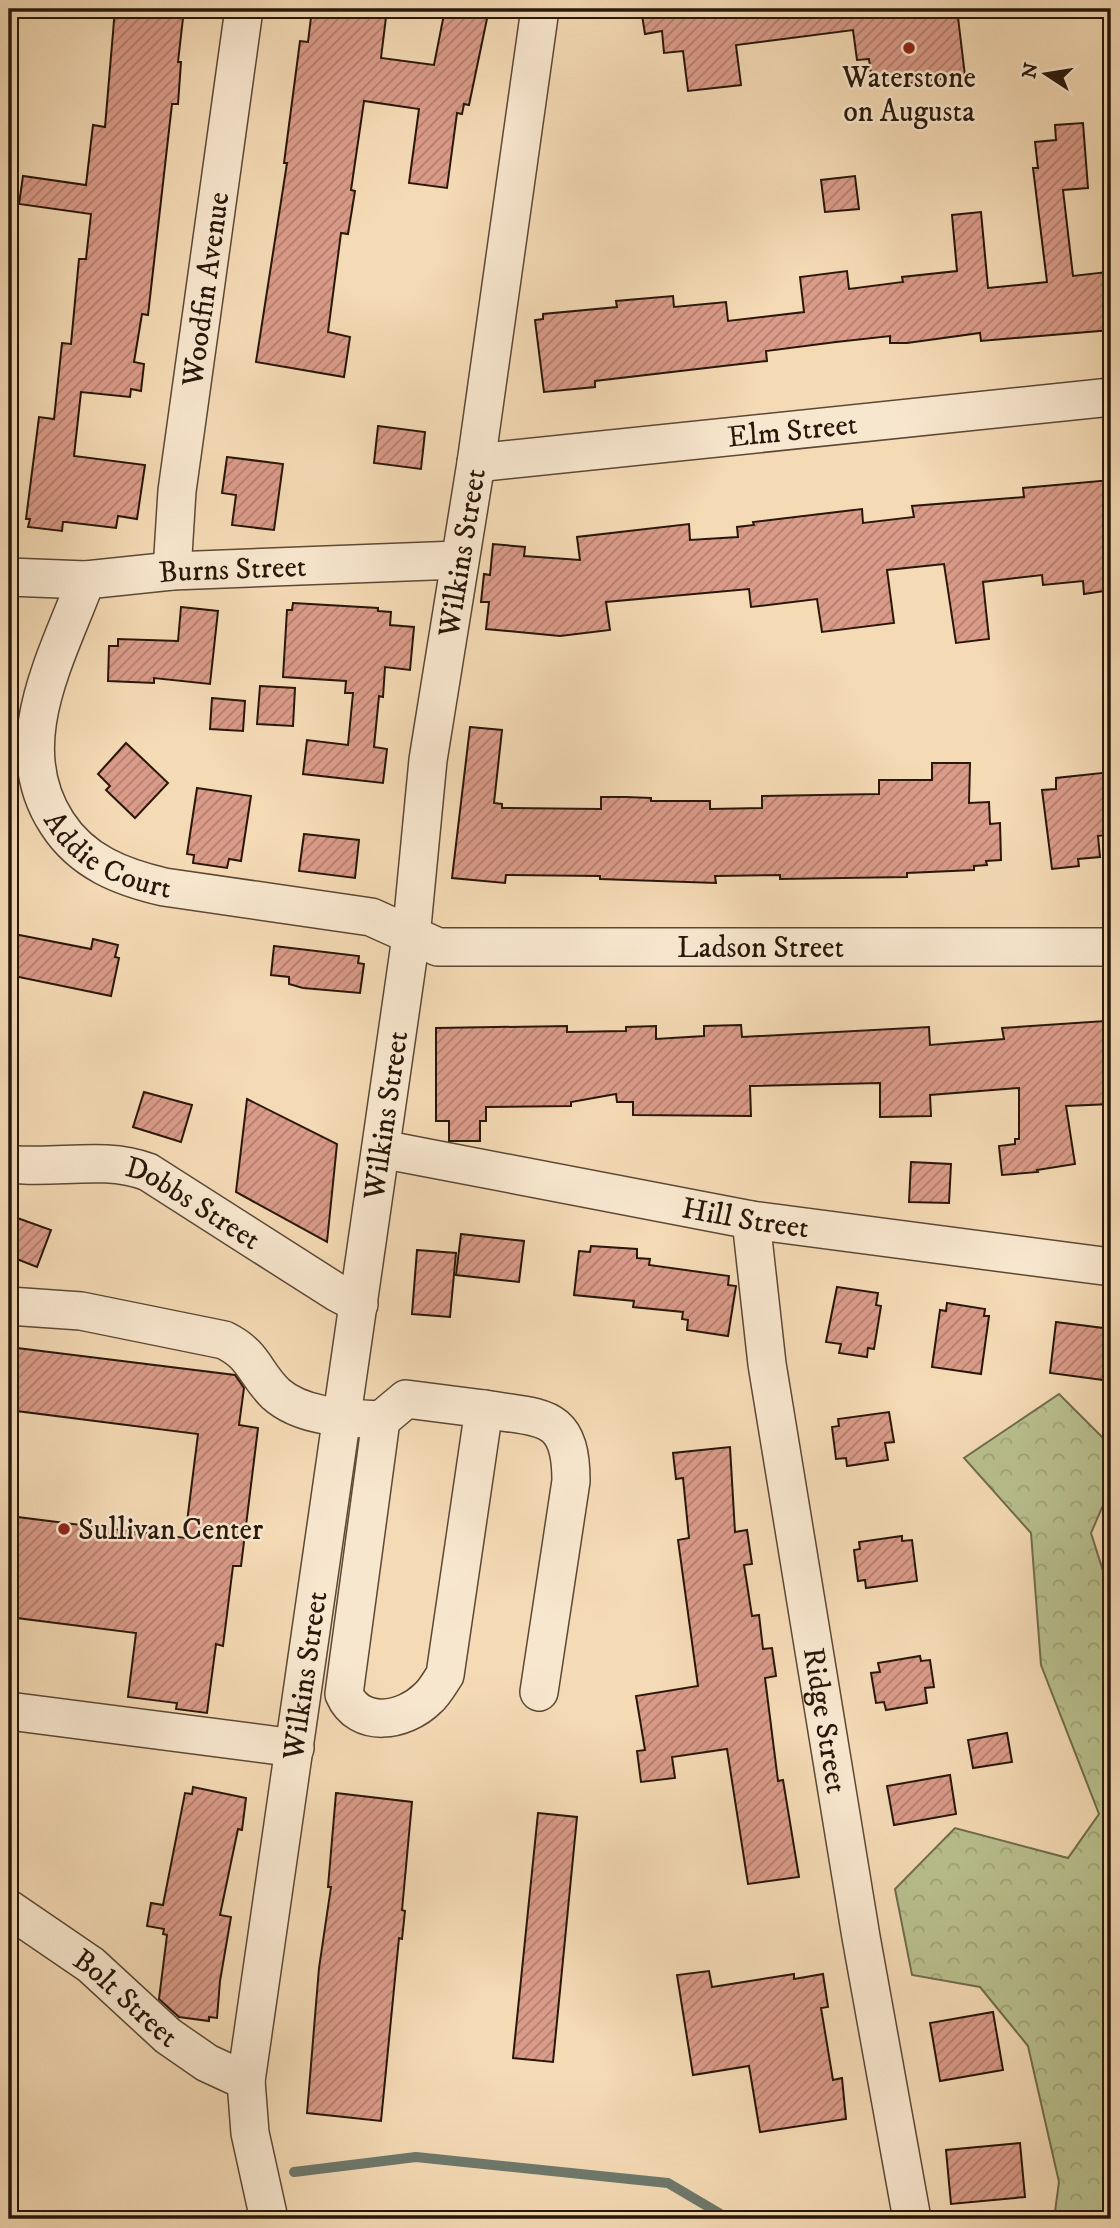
<svg xmlns="http://www.w3.org/2000/svg" width="1120" height="2228" font-family="'IM FELL DW Pica',serif">
  <style>
    .forest { fill: url(#forest-crowns); stroke: #716c4c; stroke-width: 2 }
    .lines { fill: none; stroke-linecap: round; stroke-linejoin: round }
    .stream { stroke: #6e796c; stroke-width: 10 }
    .building { fill: url(#building-hatch); stroke: #29170a; stroke-width: 2 }
    .minor-casing { stroke: #5c4835; stroke-width: 40 }
    .minor { stroke: #f8e7cf; stroke-width: 37 }
    .poi-dot { fill: #8f2418; stroke: #f8e7cf; stroke-width: 2.5 }
    .labels { text-anchor: middle; stroke-width: 5; stroke-linejoin: round; paint-order: stroke }
    .poi-label { font-size: 30px; fill: #29170a; stroke: #f8e7cf }
    .street-label { font-size: 30px; fill: #29170a; stroke: #f8e7cf }
  </style>
  <defs>
    <pattern id="forest-crowns" width="20" height="18" patternUnits="userSpaceOnUse" patternTransform="scale(1.75)"><rect width="20" height="18" fill="#b9c08f"/><path d="M2 6a3 3 0 1 1 6 0M12 15a3 3 0 1 1 6 0" fill="none" stroke="#9fa47a"/></pattern>
    <pattern id="building-hatch" width="6" height="6" patternUnits="userSpaceOnUse" patternTransform="scale(1.75)"><rect width="6" height="6" fill="#da9b89"/><path d="M-1 1l2-2M0 6l6-6M5 7l2-2" fill="none" stroke="#b17d6e"/></pattern>
  </defs>
  <rect width="100%" height="100%" fill="#f4dab5"/>
  <filter id="stains"><feTurbulence type="fractalNoise" baseFrequency=".00286" numOctaves="4"/><feColorMatrix values="0 0 0 0 .2 0 0 0 0 .09 0 0 0 0 .02 0 0 0 .5 -.17"/></filter>
  <radialGradient id="worn" r=".72"><stop offset=".6" stop-color="#630" stop-opacity="0"/><stop offset="1" stop-color="#630" stop-opacity=".3"/></radialGradient>
  <path class="forest" d="M1059 1394 1111 1446V1487L1091 1533 1111 1596V2219H1054L1059 2182 1028 2046 980 1987 912 1975 895 1889 955 1828 1068 1858 1099 1814 1041 1665 1031 1533 964 1458Z"/>
  <g class="lines">
    <path class="stream" d="M294 2172 416 2157 668 2183 729 2219"/>
  </g>
  <g class="building">
    <path d="M115 9H184L178 62H181L178 104H172L148 315 142 314 134 362 144 364 141 391 131 389 130 397 81 392 74 456 145 465 137 519 118 516 116 528 66 522H63L62 531 28 527 30 519H26L39 417 54 419 62 343 71 344 79 259H86L91 214 19 204 23 176 86 185 93 125 105 127Z"/>
    <path d="M312 9H387L381 58 434 65 445 9H489L469 105 464 104 462 114 457 113 447 188 409 183 419 109 364 101 351 190 355 191 348 234 341 233 328 332 350 337 344 377 256 362 287 163H284L300 41 308 42Z"/>
    <path d="M641 9H957L965 76 873 88 869 59 857 60 853 30 736 45 741 85 688 91 683 51 664 53 662 31 645 34Z"/>
    <path d="M1083 123 1088 188 1063 190 1073 276 1107 272 1111 330 981 341 980 333 907 343H890V336L836 342 766 351 767 361 595 381V387L544 392 535 320 543 319V314L617 307 616 301 673 296 674 307 726 302 728 321 804 312 800 277 847 271 849 289 903 282 902 277 957 271 952 215 981 212 988 288 1047 282 1033 168H1038L1035 142 1056 140 1055 125Z"/>
    <path d="M855 176 859 209 825 212 821 180Z"/>
    <path d="M378 426 425 432 421 469 374 463Z"/>
    <path d="M227 457 283 464 274 530 232 525 236 495 222 493Z"/>
    <path d="M1111 480V590L1084 594 1083 581 1043 585 1042 575 983 582 989 639 956 643 944 564 887 570 894 623 822 632 817 599 751 607 749 589 606 602 610 630 560 636 486 629 489 602H481L484 574 490 575 493 544 525 547 524 556 580 560 577 537 689 524 690 540 738 537 737 527 754 525 753 522 862 509 863 523 914 517 912 506 1024 497 1023 488Z"/>
    <path d="M293 603 378 608V611L391 612 390 625 414 627 410 670 385 667 383 697 379 696 374 747 387 749 383 783 303 774 307 740 348 745 353 693H345L346 681 283 677 287 610H292Z"/>
    <path d="M181 607 218 611 210 684 154 678V683L108 681 109 646H118V639L178 641Z"/>
    <path d="M260 686 295 688 293 726 257 724Z"/>
    <path d="M212 698 245 701 243 731 210 729Z"/>
    <path d="M470 727 502 730 494 803 502 804V808L601 809V797H626L651 798V801H710V809L762 808V796L879 794V780H932V763H970L969 803 989 802 990 824 1000 823 1001 860 986 861 987 865 974 866V870L907 873V877L780 879V875L715 876 716 883 600 879V876L506 875 505 883 452 878Z"/>
    <path d="M126 743 168 783 135 818 106 790 110 786 98 774Z"/>
    <path d="M1111 772V834L1098 836 1100 857 1078 859 1079 866 1052 869 1042 790 1056 789V778Z"/>
    <path d="M197 788 251 796 241 861 229 859 227 868 193 863 194 855 187 854Z"/>
    <path d="M304 834 359 840 355 878 299 871Z"/>
    <path d="M9 933 91 949 93 939 118 945 115 957 119 958 111 996 9 975Z"/>
    <path d="M274 946 359 956 358 963 364 964 360 993 303 988 289 984V977L271 975Z"/>
    <path d="M1105 1021 1106 1034H1110L1111 1104 1066 1106 1075 1164 1037 1170 1038 1172 1002 1175 999 1146 1015 1144V1139H1019V1088L930 1095 931 1116 880 1117V1083L750 1086 751 1116 633 1115V1102H617L616 1094 571 1102V1106L486 1107V1121H480V1141H449V1121H436V1028L567 1026V1032L626 1031V1027L656 1026V1039L704 1036V1026L741 1025 742 1037 929 1027 930 1045 1004 1039 1002 1028Z"/>
    <path d="M144 1092 192 1105 181 1142 133 1127Z"/>
    <path d="M247 1099 337 1144 327 1242 236 1192Z"/>
    <path d="M911 1162 951 1164 949 1203 909 1202Z"/>
    <path d="M9 1215 51 1230 37 1267 9 1256Z"/>
    <path d="M461 1234 524 1241 519 1282 456 1275Z"/>
    <path d="M591 1246 637 1249V1258L650 1259 649 1265 729 1276 728 1285 736 1286 728 1336 687 1330 688 1320 682 1319 683 1312 633 1307 634 1301 574 1295 579 1251 590 1252Z"/>
    <path d="M417 1250 456 1253 450 1317 412 1314Z"/>
    <path d="M837 1287 878 1293 876 1305 881 1306 874 1349 868 1348 867 1357 839 1353 841 1344 826 1342Z"/>
    <path d="M947 1303 985 1309 984 1316H989L981 1374 932 1367 940 1310 946 1311Z"/>
    <path d="M1056 1322 1111 1329V1381L1050 1373Z"/>
    <path d="M9 1347 235 1375 244 1388 239 1425 258 1428 241 1566H233L223 1646 216 1644 207 1713 176 1709 177 1703 128 1697 136 1633 9 1617V1516L185 1538 198 1434 9 1410Z"/>
    <path d="M889 1412 894 1442 885 1443 888 1460 847 1466 846 1458 836 1459 832 1427 839 1426 838 1419Z"/>
    <path d="M730 1447 735 1532 747 1530 752 1564 744 1565 752 1616 759 1615 763 1649 772 1648 776 1676 765 1678 778 1781 783 1780 799 1877 748 1884 727 1749 672 1757 675 1778 641 1782 637 1751 645 1750 636 1696 698 1686 678 1540 689 1538 683 1478 676 1479 673 1453Z"/>
    <path d="M902 1536V1541L912 1540 917 1581 866 1588 865 1580 858 1581 854 1550 860 1549 859 1542Z"/>
    <path d="M920 1656 921 1661 930 1660 934 1687 925 1688 927 1703 886 1710 884 1702 876 1703 871 1673 880 1672 878 1663Z"/>
    <path d="M1007 1733 1012 1762 973 1768 968 1740Z"/>
    <path d="M950 1775 956 1814 894 1825 887 1786Z"/>
    <path d="M193 1787 246 1798 242 1830 238 1829 220 1915 231 1917 220 1981 217 2018 209 2017V2021L179 2017 159 1999 167 1935 163 1934 164 1929 147 1926 151 1903 163 1905 185 1793 192 1794Z"/>
    <path d="M336 1793 412 1802 402 1910 405 1911 402 1939 399 1938 381 2121 307 2113 319 1968 331 1887H328Z"/>
    <path d="M538 1813 577 1817 553 2062 513 2058Z"/>
    <path d="M709 1971 712 1987 794 1974V1979L823 1974 828 2007 821 2008 833 2080 842 2078 846 2119 760 2132 749 2066 693 2075 677 1975Z"/>
    <path d="M993 2012 1003 2070 940 2081 930 2023Z"/>
    <path d="M1020 2143 1025 2197 951 2204 946 2150Z"/>
  </g>
  <g class="lines">
    <g class="minor-casing">
      <g id="minor">
        <path id="s1" d="M476 463 1111 397"/>
        <path id="s2" d="M172 571 177 491 244 9"/>
        <path id="s3" d="M9 577 86 580 172 571 458 560"/>
        <path id="s4" d="M86 580C57 658 6 745 57 823 82 862 121 877 164 887L371 917 438 947H1111"/>
        <path id="s5" d="M381 1149 751 1220 1111 1267"/>
        <path id="s6" d="M9 1164C56 1170 102 1155 148 1172L336 1292 359 1304"/>
        <path id="s7" d="M751 1220 767 1364 861 1937 912 2219"/>
        <path d="M9 1306 81 1311 224 1340C255 1355 254 1373 276 1394 303 1418 348 1418 381 1420L344 1694C359 1729 404 1722 428 1698 435 1692 440 1682 445 1675L484 1409 406 1399 381 1420"/>
        <path d="M484 1409C541 1419 571 1411 571 1481L539 1692"/>
        <path d="M9 1711 295 1748"/>
        <path id="s8" d="M9 1909 91 1965 168 2036 207 2063 246 2081"/>
        <path id="s9" d="M269 2219 250 2133 246 2081 411 937 428 760 476 463 540 9"/>
      </g>
    </g>
    <use href="#minor" class="minor"/>
  </g>
  <g class="poi-dot">
    <circle cx="909" cy="48" r="7"/>
    <circle cx="64" cy="1529" r="7"/>
  </g>
  <g class="labels">
    <g class="poi-label">
      <text x="909" y="87">Waterstone<tspan x="909" dy="34">on Augusta</tspan></text>
      <text x="78" y="1539" text-anchor="start">Sullivan Center</text>
    </g>
    <g class="street-label">
      <text dy="10" stroke="none"><textPath href="#s2" startOffset="284">Woodfin Avenue</textPath></text>
      <text dy="10" stroke="none"><textPath href="#s1" startOffset="318">Elm Street</textPath></text>
      <text dy="10" stroke="none"><textPath href="#s9" startOffset="1684">Wilkins Street</textPath></text>
      <text dy="10" stroke="none"><textPath href="#s3" startOffset="224">Burns Street</textPath></text>
      <text dy="10" stroke="none"><textPath href="#s4" startOffset="318">Addie Court</textPath></text>
      <text dy="10" stroke="none"><textPath href="#s4" startOffset="989">Ladson Street</textPath></text>
      <text dy="10" stroke="none"><textPath href="#s9" startOffset="1116">Wilkins Street</textPath></text>
      <text dy="10" stroke="none"><textPath href="#s6" startOffset="194">Dobbs Street</textPath></text>
      <text dy="10" stroke="none"><textPath href="#s5" startOffset="371">Hill Street</textPath></text>
      <text dy="10" stroke="none"><textPath href="#s9" startOffset="550">Wilkins Street</textPath></text>
      <text dy="10" stroke="none"><textPath href="#s7" startOffset="506">Ridge Street</textPath></text>
      <text dy="10" stroke="none"><textPath href="#s8" startOffset="147">Bolt Street</textPath></text>
    </g>
  </g>
  <rect width="1120" height="2228" fill="none" stroke="#f4dab5" stroke-width="35"/>
  <rect x="10" y="10" width="1099" height="2207" fill="none" stroke="#29170a" stroke-width="3.5"/>
  <rect x="18" y="18" width="1085" height="2193" fill="none" stroke="#29170a" stroke-width="2"/>
  <g transform="translate(1046 74) rotate(282)" stroke="#f8e7cf" stroke-width="5" paint-order="stroke">
  <path d="M0-5L12 26L0 18L-12 26Z" fill="#29170a"/>
  <text y="-10" font-size="19" font-weight="bold" text-anchor="middle" fill="#29170a">N</text>
  </g>
  <rect width="100%" height="100%" filter="url(#stains)"/>
  <rect width="100%" height="100%" fill="url(#worn)"/>
</svg>
